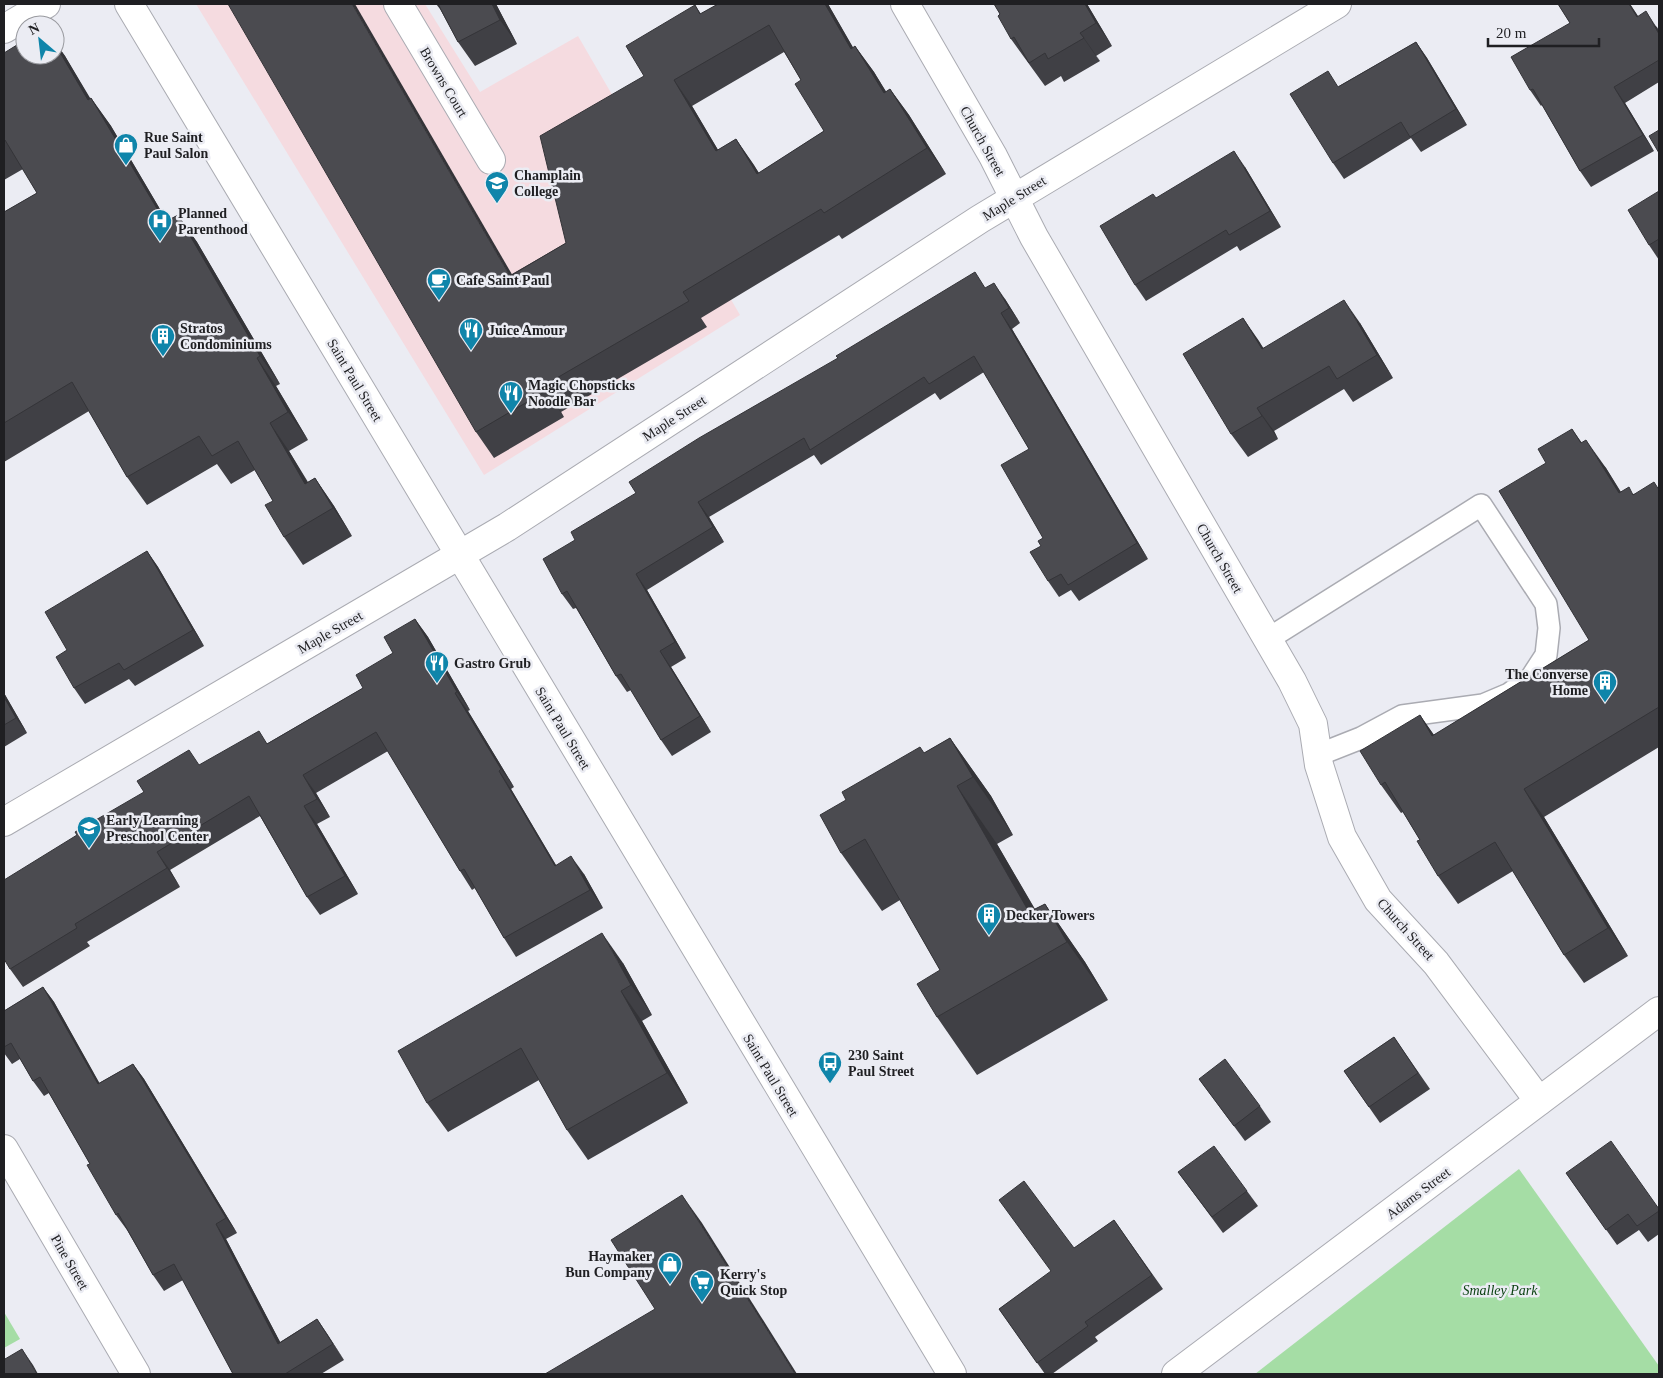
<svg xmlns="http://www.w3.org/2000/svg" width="1663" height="1378" font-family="'Times New Roman',serif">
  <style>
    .education { fill: #f5dbe0 }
    .green { fill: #a5dda5 }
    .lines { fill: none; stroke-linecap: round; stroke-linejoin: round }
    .lane-casing { stroke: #aaabb2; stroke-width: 24 }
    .street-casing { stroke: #aaabb2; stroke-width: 30 }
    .secondary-casing { stroke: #aaabb2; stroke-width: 30 }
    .lane { stroke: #fff; stroke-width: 21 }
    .street { stroke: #fff; stroke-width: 28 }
    .secondary { stroke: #fff; stroke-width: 28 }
    .wall { fill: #404045; fill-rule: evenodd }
    .shaded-wall { fill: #343438 }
    .building { fill: #4b4b50; stroke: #343438; fill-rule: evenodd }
    .labels { text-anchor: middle; stroke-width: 5; stroke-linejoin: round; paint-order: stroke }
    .street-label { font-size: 14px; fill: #1f1f22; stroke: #ebecf3 }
    .poi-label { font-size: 14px; font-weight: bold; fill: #1f1f22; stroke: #ebecf3; text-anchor: start }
    .park-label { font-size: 14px; font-style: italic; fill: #0d4313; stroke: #ebecf3 }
  </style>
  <rect width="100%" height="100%" fill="#ebecf3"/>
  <path class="education" d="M196 4H425L480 92 578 36 740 315 484 475Z"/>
  <g class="green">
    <path d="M1519 1169 1659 1366V1374H1255Z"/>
    <path d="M4 1312 20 1339 4 1348Z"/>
  </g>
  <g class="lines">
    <g class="lane-casing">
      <path id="lane" d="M1268 639 1481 505 1546 604 1549 628 1546 655 1531 678 1509 694 1483 705 1402 716 1361 738 1318 755"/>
    </g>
    <g class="street-casing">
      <g id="street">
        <path d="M398 4 491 160"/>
        <path d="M905 4 993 156 1034 237 1292 681 1313 724 1319 765 1342 837 1378 900 1436 963 1539 1101"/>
        <path d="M1176 1374 1659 1011"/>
      </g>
    </g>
    <g class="secondary-casing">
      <g id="secondary">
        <path d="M129 4 952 1374"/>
        <path d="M4 29 46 4"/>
        <path d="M4 822 507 527 980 219 1337 4"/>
        <path d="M4 1149 136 1374"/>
      </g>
    </g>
    <use href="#lane" class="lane"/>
    <use href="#street" class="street"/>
    <use href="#secondary" class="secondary"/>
  </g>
  <g class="wall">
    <path d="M436 4H496L517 44 475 66 458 42 440 9Z"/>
    <path d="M718 4H828L853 48 855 46 874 72 886 92 890 89 909 115 946 174 842 239 839 235 701 318 707 327 561 412 564 417 494 458 476 432 512 274 566 243 644 76 695 5 701 14ZM784 52 801 80 824 131 759 173 736 139 718 150 692 106Z"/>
    <path d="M994 4H1087L1112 46 1096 56 1100 61 1064 82 1061 76 1045 86 1011 39 1000 14Z"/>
    <path d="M1558 4H1630L1638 16 1657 27 1659 31V82L1625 103 1654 151 1591 187 1580 171 1542 105 1541 106 1530 90 1570 23Z"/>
    <path d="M55 42 65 56 90 99 91 98 111 126 167 221 178 215 197 242 280 384 276 386 308 440 289 451 308 482 315 478 334 506 352 536 303 565 284 537 273 501 255 470 231 484 217 464 147 505 127 477 89 411 4 462V212L37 193 23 169 4 180V53L55 55Z"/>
    <path d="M1416 42 1427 58 1467 125 1421 152 1411 138 1344 179 1333 163 1339 86Z"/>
    <path d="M1245 167 1281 227 1240 251 1237 246 1146 301 1135 285 1156 198Z"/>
    <path d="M1659 191V260L1649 245Z"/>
    <path d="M986 288 1005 299 1020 323 1012 329 1148 559 1079 601 1071 590 1059 597 1048 581 1041 546 1043 538 1029 449 984 372 940 400 935 393 821 465 814 455 709 517 724 542 647 590 686 658 671 667 711 732 672 756 661 740 631 690 627 692 616 676 576 608 573 609 562 594 575 540Z"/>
    <path d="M1243 318 1263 348 1360 323 1393 378 1353 402 1344 389 1274 431 1278 439 1248 457 1231 434Z"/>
    <path d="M1572 429 1582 443 1606 468 1621 492 1634 494 1659 489V747L1544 817 1628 956 1584 983 1564 955 1513 871 1458 904 1438 876 1420 840 1403 812 1401 813 1381 785 1420 715 1434 735 1589 640 1546 463Z"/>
    <path d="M147 551 158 567 204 646 135 686 129 679 85 704 74 688 67 650Z"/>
    <path d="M415 619 428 637 470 710 468 711 514 787 511 789 556 865 584 874 603 908 516 957 504 938 475 888 472 890 460 871 388 751 316 793 330 817 317 824 358 894 320 915 307 897 260 816 170 870 180 887 87 942 90 946 23 987 10 969 200 765 268 743 363 688 393 653Z"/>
    <path d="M4 693 27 733 4 747Z"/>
    <path d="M950 738 991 796 1013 835 997 844 1035 909 1045 904 1085 962 1108 1000 977 1075 937 1017 940 970 900 900 882 911 841 853 924 753Z"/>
    <path d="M623 963 652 1015 642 1021 688 1103 588 1160 567 1130 539 1080 448 1132 427 1103Z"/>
    <path d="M43 987 54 1002 99 1083 133 1064 144 1079 237 1233 226 1239 280 1342 317 1319 344 1360 321 1374H233L183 1280 164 1291 153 1275 127 1230 116 1215 90 1164 49 1093 44 1096 33 1081 20 1059 12 1064 4 1053V1011Z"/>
    <path d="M1394 1037 1430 1089 1380 1123 1344 1071Z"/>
    <path d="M1199 1079 1260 1106 1271 1122 1245 1141Z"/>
    <path d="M1178 1172 1247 1191 1258 1206 1223 1233Z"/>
    <path d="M1566 1173 1659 1209V1234L1648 1242 1639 1230 1617 1245Z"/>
    <path d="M1114 1220 1163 1289 1095 1337 1098 1341 1052 1374H1045L999 1309 1051 1272 1074 1248Z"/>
  </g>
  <g class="shaded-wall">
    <path d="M352 4H355L528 302 510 276Z"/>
    <path d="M492 4H496L517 44 500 20Z"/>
    <path d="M825 4H828L869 75 851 49Z"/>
    <path d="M1085 4H1087L1112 46 1096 23Z"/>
    <path d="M1629 4H1630L1648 32 1637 17Z"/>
    <path d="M1646 11 1659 31V34Z"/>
    <path d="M1080 33 1096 56 1100 61 1084 38Z"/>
    <path d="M55 42 65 56 108 128 88 100 55 44Z"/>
    <path d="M1416 42 1427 58 1467 125 1456 109Z"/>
    <path d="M855 46 874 72 903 119 884 93Z"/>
    <path d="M674 80 692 106 734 177 716 151Z"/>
    <path d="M1614 87 1625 103 1654 151 1643 135Z"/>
    <path d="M890 89 909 115 946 174 927 148Z"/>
    <path d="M91 98 111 126 184 250 165 222Z"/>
    <path d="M736 139 754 165 775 200 757 174Z"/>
    <path d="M1234 151 1245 167 1281 227 1270 211Z"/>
    <path d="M178 215 197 242 280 384 260 356Z"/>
    <path d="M994 283 1005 299 1020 323 1009 308Z"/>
    <path d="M1344 300 1360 323 1393 378 1377 355Z"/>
    <path d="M1001 313 1012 329 1148 559 1137 543Z"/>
    <path d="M1243 318 1259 341 1278 372 1262 349Z"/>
    <path d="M257 358 276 386 308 440 288 412Z"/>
    <path d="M543 386 561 412 564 417 546 391Z"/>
    <path d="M1257 408 1274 431 1278 439 1262 416Z"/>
    <path d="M270 423 289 451 324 511 305 484Z"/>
    <path d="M1586 440 1606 468 1638 521 1619 493Z"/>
    <path d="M315 478 334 506 352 536 333 508Z"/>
    <path d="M698 502 709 517 724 542 713 527Z"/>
    <path d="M147 551 158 567 204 646 193 630Z"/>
    <path d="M636 574 647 590 686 658 675 642Z"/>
    <path d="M415 619 428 637 470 710 457 692Z"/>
    <path d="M660 651 671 667 711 732 700 716Z"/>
    <path d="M4 693 27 733 16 718 4 697Z"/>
    <path d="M455 693 468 711 514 787 501 769Z"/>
    <path d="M1420 715 1440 744 1432 736Z"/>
    <path d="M950 738 991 796 1013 835 973 777Z"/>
    <path d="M499 771 511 789 567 884 555 866Z"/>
    <path d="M303 775 316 793 330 817 317 799Z"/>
    <path d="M957 786 997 844 1057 948 1029 912Z"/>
    <path d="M1524 789 1544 817 1628 956 1608 928Z"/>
    <path d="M304 806 317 824 358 894 345 876Z"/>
    <path d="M157 852 170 870 180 887 167 868Z"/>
    <path d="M571 856 584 874 603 908 590 890Z"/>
    <path d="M1045 904 1085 962 1108 1000 1067 942Z"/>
    <path d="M602 933 623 963 652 1015 631 985Z"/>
    <path d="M43 987 54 1002 109 1100 98 1084Z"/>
    <path d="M621 991 642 1021 688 1103 667 1073Z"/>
    <path d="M133 1064 144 1079 237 1233 226 1218Z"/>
    <path d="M682 1195 702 1223 797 1374H795Z"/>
    <path d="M216 1224 226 1239 289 1359 278 1344Z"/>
    <path d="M317 1319 328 1335 344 1360 333 1344Z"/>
    <path d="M22 1349 33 1365 38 1374H37Z"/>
  </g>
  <g class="building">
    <path d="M228 4H352L510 276 566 243 540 136 644 76 626 46 695 5 700 14 718 4H825L851 49 855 46 884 93 890 89 927 148 824 213 821 209 683 292 689 301 543 386 546 391 476 432ZM769 25 801 80 795 84 824 131 757 174 736 139 716 151 674 80Z"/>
    <path d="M438 4H492L500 20 458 42Z"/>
    <path d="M994 4H1085L1096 23 1080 33 1084 38 1048 59 1045 53 1029 63 1014 37 1011 39 998 16 1000 14Z"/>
    <path d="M1558 4H1629L1637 17 1646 11 1659 34V60L1614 87 1643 135 1580 171 1533 89 1530 90 1511 57 1570 23Z"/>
    <path d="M25 40V55H55V44L88 100 91 98 165 222 178 215 260 356 257 358 288 412 270 423 305 484 315 478 333 508 284 537 265 505 273 501 238 441 212 456 199 436 127 477 72 382 4 423V212L37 193 5 140 4 141V53Z"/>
    <path d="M1416 42 1456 109 1410 137 1401 122 1333 163 1290 94 1328 71 1338 87Z"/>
    <path d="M1659 130V153L1649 136Z"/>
    <path d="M1234 151 1270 211 1229 235 1226 230 1135 285 1100 226 1153 194 1156 198Z"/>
    <path d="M1659 191V239L1649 245 1628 210Z"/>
    <path d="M975 272 985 288 994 283 1009 308 1001 313 1137 543 1068 585 1061 574 1048 581 1030 552 1041 546 1038 541 1043 538 1001 465 1029 449 974 356 929 384 924 377 810 450 804 438 698 502 713 527 636 574 675 642 660 651 700 716 661 740 621 674 616 676 567 591 562 594 543 559 575 540 571 532 636 493 629 482 699 438 838 358 836 356Z"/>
    <path d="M1344 300 1377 355 1337 379 1329 366 1257 408 1262 416 1231 434 1183 354 1243 318 1262 349Z"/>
    <path d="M1572 429 1581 443 1586 440 1619 493 1629 487 1633 495 1654 482 1659 490V555L1658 556 1659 557V707L1524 789 1608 928 1564 955 1495 842 1438 876 1417 841 1420 840 1385 782 1381 785 1360 751 1420 715 1432 736 1589 640 1499 491 1546 463 1538 449Z"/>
    <path d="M147 551 193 630 124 670 119 663 74 688 56 657 67 650 45 612Z"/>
    <path d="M415 619 457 692 455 693 501 769 499 771 555 866 571 856 590 890 504 938 464 869 460 871 376 732 303 775 317 799 304 806 345 876 307 897 249 796 157 852 167 868 75 924 77 928 10 969 4 959V880L77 835 75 832 144 792 137 781 189 750 199 765 259 731 267 744 363 688 356 675 393 653 384 637Z"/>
    <path d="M4 697 16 718 4 725Z"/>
    <path d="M950 738 973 777 957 786 1029 912 1045 904 1067 942 937 1017 917 984 940 970 865 839 841 853 820 815 846 800 842 792 920 747 924 753Z"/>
    <path d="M602 933 631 985 621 991 667 1073 567 1130 521 1048 427 1103 398 1051Z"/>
    <path d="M43 987 98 1084 133 1064 226 1218 216 1224 278 1344 317 1319 333 1344 285 1374H233L174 1264 153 1275 118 1213 116 1215 87 1165 90 1164 40 1077 33 1081 11 1043 4 1047V1011Z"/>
    <path d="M1394 1037 1418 1073 1369 1107 1344 1071Z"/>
    <path d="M1225 1059 1260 1106 1234 1126 1199 1079Z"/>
    <path d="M1611 1141 1659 1209V1211L1637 1226 1628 1214 1606 1230 1566 1173Z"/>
    <path d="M1214 1146 1247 1191 1212 1217 1178 1172Z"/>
    <path d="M1024 1181 1074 1248 1114 1220 1152 1275 1085 1322 1088 1326 1037 1363 999 1309 1051 1271 999 1200Z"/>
    <path d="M682 1195 795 1374H545L655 1309 611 1240Z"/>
    <path d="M22 1349 37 1374H4V1357L5 1359Z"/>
  </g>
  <defs>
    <g id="shop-pin" transform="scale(1.25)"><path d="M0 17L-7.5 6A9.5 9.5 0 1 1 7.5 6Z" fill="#0f85aa" stroke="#ebecf3"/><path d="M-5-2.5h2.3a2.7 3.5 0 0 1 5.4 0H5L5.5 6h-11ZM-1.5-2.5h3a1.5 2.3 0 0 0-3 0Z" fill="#fff"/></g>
    <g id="university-pin" transform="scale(1.25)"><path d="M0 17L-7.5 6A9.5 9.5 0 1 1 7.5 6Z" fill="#0f85aa" stroke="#ebecf3"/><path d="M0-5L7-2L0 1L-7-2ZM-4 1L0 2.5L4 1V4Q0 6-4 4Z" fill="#fff"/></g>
    <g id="hospital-pin" transform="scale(1.25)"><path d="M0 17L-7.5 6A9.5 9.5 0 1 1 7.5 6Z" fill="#0f85aa" stroke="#ebecf3"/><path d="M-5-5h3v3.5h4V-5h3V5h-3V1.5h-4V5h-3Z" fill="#fff"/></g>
    <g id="cafe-pin" transform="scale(1.25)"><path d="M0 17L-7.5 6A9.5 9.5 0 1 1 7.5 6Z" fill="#0f85aa" stroke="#ebecf3"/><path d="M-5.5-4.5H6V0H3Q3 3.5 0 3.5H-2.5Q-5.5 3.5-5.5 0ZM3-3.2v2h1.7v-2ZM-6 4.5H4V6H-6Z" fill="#fff"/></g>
    <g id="restaurant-pin" transform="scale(1.25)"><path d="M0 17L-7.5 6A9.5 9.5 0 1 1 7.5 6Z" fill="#0f85aa" stroke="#ebecf3"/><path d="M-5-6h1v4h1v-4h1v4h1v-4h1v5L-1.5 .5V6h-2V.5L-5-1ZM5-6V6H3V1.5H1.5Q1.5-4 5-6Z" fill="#fff"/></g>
    <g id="building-pin" transform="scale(1.25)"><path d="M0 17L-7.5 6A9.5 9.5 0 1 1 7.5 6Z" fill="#0f85aa" stroke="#ebecf3"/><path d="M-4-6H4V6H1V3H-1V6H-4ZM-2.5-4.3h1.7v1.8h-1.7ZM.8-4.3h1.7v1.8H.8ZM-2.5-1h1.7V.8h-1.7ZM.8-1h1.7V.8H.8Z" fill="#fff"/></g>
    <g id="school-pin" transform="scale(1.25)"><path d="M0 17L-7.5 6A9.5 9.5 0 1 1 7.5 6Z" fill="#0f85aa" stroke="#ebecf3"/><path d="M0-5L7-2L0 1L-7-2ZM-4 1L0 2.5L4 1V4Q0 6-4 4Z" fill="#fff"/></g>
    <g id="bus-pin" transform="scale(1.25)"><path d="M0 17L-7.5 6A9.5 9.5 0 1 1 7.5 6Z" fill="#0f85aa" stroke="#ebecf3"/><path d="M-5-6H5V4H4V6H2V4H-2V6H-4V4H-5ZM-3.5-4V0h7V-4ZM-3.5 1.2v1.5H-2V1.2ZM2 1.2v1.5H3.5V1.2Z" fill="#fff"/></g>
    <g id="supermarket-pin" transform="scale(1.25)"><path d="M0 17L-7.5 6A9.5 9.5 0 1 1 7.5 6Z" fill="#0f85aa" stroke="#ebecf3"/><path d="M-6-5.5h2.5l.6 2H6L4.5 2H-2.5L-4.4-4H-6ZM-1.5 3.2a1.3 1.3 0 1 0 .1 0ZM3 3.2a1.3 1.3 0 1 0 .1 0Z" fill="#fff"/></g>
  </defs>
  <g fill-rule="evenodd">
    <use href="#shop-pin" x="126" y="145"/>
    <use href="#university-pin" x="497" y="183"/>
    <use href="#hospital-pin" x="160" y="221"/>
    <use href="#cafe-pin" x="439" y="280"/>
    <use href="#restaurant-pin" x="471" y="330"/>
    <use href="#building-pin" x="163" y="336"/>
    <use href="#restaurant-pin" x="511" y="393"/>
    <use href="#restaurant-pin" x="437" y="663"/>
    <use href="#building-pin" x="1605" y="682"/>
    <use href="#school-pin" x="89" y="828"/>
    <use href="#building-pin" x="989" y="915"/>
    <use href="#bus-pin" x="830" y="1063"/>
    <use href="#shop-pin" x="670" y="1264"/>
    <use href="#supermarket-pin" x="702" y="1282"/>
  </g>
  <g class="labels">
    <g class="street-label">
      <text transform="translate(444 82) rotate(59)" y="5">Browns Court</text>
      <text transform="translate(983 141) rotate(61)" y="5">Church Street</text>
      <text transform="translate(1014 198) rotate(-32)" y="5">Maple Street</text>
      <text transform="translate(355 380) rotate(59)" y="5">Saint Paul Street</text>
      <text transform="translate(674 418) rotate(-33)" y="5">Maple Street</text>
      <text transform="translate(1220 558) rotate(60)" y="5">Church Street</text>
      <text transform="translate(330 632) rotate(-30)" y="5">Maple Street</text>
      <text transform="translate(563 728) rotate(59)" y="5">Saint Paul Street</text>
      <text transform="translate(1406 929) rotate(48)" y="5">Church Street</text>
      <text transform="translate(771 1075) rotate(59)" y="5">Saint Paul Street</text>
      <text transform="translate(1418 1193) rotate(-37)" y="5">Adams Street</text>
      <text transform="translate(70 1262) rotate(60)" y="5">Pine Street</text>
    </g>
    <g class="poi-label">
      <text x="144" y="142">Rue Saint<tspan x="144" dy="16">Paul Salon</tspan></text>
      <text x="514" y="180">Champlain<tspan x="514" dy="16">College</tspan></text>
      <text x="178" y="218">Planned<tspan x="178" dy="16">Parenthood</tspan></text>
      <text x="456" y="285">Cafe Saint Paul</text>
      <text x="180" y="333">Stratos<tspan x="180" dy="16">Condominiums</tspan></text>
      <text x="488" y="335">Juice Amour</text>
      <text x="528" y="390">Magic Chopsticks<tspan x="528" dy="16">Noodle Bar</tspan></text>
      <text x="454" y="668">Gastro Grub</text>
      <text x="1588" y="679" text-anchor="end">The Converse<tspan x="1588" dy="16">Home</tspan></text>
      <text x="106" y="825">Early Learning<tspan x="106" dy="16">Preschool Center</tspan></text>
      <text x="1006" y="920">Decker Towers</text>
      <text x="848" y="1060">230 Saint<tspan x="848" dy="16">Paul Street</tspan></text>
      <text x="652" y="1261" text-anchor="end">Haymaker<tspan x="652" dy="16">Bun Company</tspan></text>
      <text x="720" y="1279">Kerry's<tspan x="720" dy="16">Quick Stop</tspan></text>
    </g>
    <g class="park-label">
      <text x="1500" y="1295">Smalley Park</text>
    </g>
  </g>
  <rect width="1663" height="1378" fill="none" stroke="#1f1f22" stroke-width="10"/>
  <g transform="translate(40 40) rotate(332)"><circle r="24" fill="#ebecf3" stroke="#999a9f"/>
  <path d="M0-4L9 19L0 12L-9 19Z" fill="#0f85aa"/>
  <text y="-8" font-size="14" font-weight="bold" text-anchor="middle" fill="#1f1f22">N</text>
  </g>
  <path d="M1488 38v8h111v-8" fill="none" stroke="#1f1f22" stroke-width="2.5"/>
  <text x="1496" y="38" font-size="15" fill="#1f1f22" stroke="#ebecf3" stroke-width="4" paint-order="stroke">20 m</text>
</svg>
